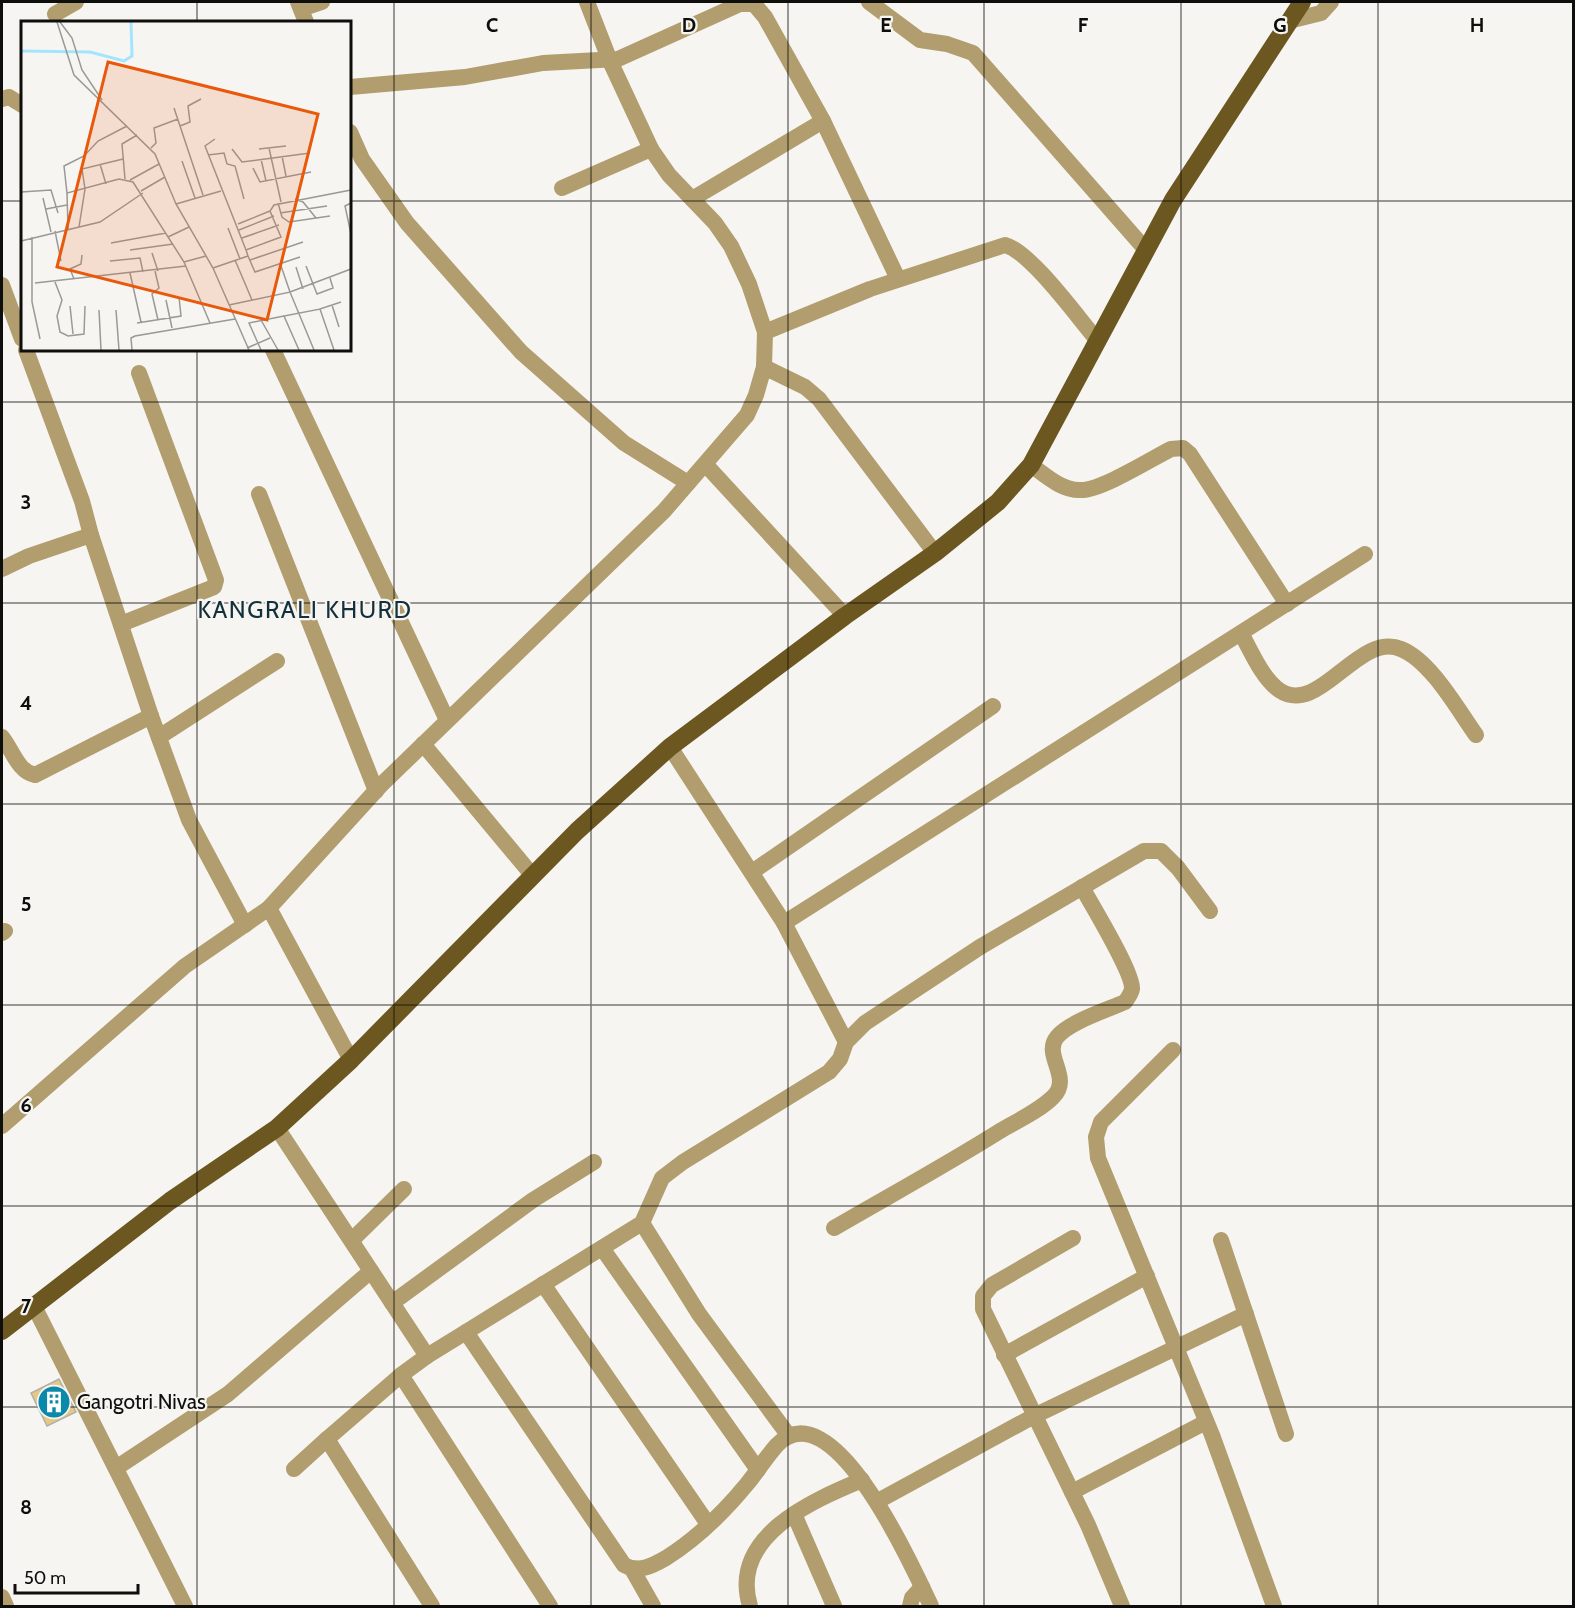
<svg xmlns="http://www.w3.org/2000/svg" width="1575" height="1608" font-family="Cabin,sans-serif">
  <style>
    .building { fill: #e4c884; stroke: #b1b0ad; stroke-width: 1.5 }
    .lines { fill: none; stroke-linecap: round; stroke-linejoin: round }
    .street { stroke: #b19d6d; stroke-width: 16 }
    .primary { stroke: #6b571f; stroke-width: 18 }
    .grid { fill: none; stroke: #0e0e0c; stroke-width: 1.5; stroke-opacity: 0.55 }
    .labels { text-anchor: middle; stroke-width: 4.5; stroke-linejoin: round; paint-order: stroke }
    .poi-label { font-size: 21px; fill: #0e0e0c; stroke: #f6f5f1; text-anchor: start }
    .quarter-label { font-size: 24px; letter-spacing: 1.5px; fill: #13303b; stroke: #f6f5f1 }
    .inset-river { fill: none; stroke: #a4e5fe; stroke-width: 3 }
    .inset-road { fill: none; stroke: #999995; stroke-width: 1.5 }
    .view { fill: #e8590c; fill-opacity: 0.15; stroke: #e8590c; stroke-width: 3 }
    .inset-edge { fill: none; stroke: #0e0e0c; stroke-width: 3 }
    .grid-label { font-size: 20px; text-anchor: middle; font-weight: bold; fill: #0e0e0c; stroke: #f6f5f1; stroke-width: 4.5; stroke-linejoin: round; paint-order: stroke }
  </style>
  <rect width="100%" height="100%" fill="#f6f5f1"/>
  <path class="building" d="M59 1379 76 1412 47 1426 31 1393Z"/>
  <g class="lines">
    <g class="street">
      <path d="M298 2 306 22"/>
      <path d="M869 2 920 40 947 44 973 53 1146 250"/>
      <path d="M301 9 322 2"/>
      <path d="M55 14 76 2"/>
      <path d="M1289 21 1321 13 1331 2"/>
      <path d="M350 87 465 77 543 63 618 59 740 4H754L765 17 823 121 898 279"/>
      <path d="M2 99 9 97 22 105"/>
      <path d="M350 132 362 159 407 223 521 352 624 443 688 483"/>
      <path d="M562 188 651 149"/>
      <path d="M692 199 823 121"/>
      <path d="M2 285 22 339"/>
      <path d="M765 332 870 289 1005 245C1031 252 1078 318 1098 341"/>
      <path d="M26 350 82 501 91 535 151 716 189 820 245 925"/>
      <path d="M273 350 447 720"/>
      <path d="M764 367 805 387 819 399 935 553"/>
      <path d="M706 465 845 616"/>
      <path d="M1031 465C1045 475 1062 491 1081 490 1102 490 1151 459 1171 449L1183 448 1190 454 1287 604"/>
      <path d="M259 494 376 791"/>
      <path d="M2 569 29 556 91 535"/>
      <path d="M121 624 214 587 216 580 139 373"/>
      <path d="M1241 633C1251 651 1262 678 1279 690 1319 718 1358 631 1401 649 1431 661 1458 710 1476 735"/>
      <path d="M2 737C12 749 18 772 35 775L151 716"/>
      <path d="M159 737 277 661"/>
      <path d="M423 744 533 876"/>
      <path d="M670 747 784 923 846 1042"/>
      <path d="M752 872 993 706"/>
      <path d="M269 908 351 1060"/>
      <path d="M784 923 1365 554"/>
      <path d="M2 933 5 931"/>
      <path d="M1173 1050 1101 1122 1096 1137 1098 1158 1212 1435 1274 1606"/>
      <path d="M2 1126 185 966 269 908 381 785 664 511 747 415 756 395 764 367 765 332 749 284 731 246 715 223 669 175 651 149 610 61 587 2"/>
      <path d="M277 1128 427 1356 466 1332 624 1565C639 1573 652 1566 666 1558 696 1539 724 1512 747 1484 757 1472 766 1457 777 1445 833 1386 915 1572 931 1606"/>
      <path d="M642 1223 699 1314 789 1436"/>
      <path d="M834 1228C889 1196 946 1165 1000 1131 1017 1121 1039 1111 1053 1097 1073 1078 1042 1055 1057 1037 1069 1022 1107 1010 1125 1002 1128 998 1131 994 1132 989 1133 972 1092 906 1082 887"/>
      <path d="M1073 1238 992 1285 983 1296V1309L1088 1525 1122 1606"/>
      <path d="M352 1240 404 1189"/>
      <path d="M1221 1240 1286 1434"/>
      <path d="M602 1248 758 1470"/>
      <path d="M543 1284 708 1524"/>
      <path d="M392 1303 533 1200 594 1162"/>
      <path d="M34 1306 185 1606"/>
      <path d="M466 1332 642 1223 662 1178 683 1162 829 1072 840 1059 846 1042 865 1023 980 947 1144 851H1161L1178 868 1210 911"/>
      <path d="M1004 1355 1147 1276"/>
      <path d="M427 1356 401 1375 327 1439 432 1606"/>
      <path d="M401 1375 550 1606"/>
      <path d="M116 1468 228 1394 371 1271"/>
      <path d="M294 1469 327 1439"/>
      <path d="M1072 1492 1206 1422"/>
      <path d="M878 1501 1034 1416 1246 1314"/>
      <path d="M794 1514 834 1606"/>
      <path d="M632 1569 653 1606"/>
      <path d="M2 1597 6 1606"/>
      <path d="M750 1606C729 1537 811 1501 862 1480"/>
      <path d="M910 1606 912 1598 922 1587"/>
    </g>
    <path class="primary" d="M2 1331 170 1201 277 1128 351 1060 577 831 670 747 845 616 935 553 998 502 1031 465 1173 200 1302 2"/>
  </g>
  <path class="grid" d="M197 2V22M394 2V1606M591 2V1606M788 2V1606M984 2V1606M1181 2V1606M1378 2V1606M2 201H22M350 201H1574M197 350V1606M2 402H1574M2 603H1574M2 804H1574M2 1005H1574M2 1206H1574M2 1407H1574"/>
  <defs>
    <g id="building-disc" transform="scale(1.725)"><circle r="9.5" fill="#0a89ab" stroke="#f6f5f1"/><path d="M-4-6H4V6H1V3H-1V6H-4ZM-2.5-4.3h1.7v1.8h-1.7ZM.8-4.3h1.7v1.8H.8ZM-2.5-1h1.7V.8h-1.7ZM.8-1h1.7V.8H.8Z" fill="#fff"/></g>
  </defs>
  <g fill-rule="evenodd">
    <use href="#building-disc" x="54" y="1402"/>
  </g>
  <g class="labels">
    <g class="poi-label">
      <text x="77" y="1409">Gangotri Nivas</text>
    </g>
    <g class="quarter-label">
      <text x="305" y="618">KANGRALI KHURD</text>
    </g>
  </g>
  <g transform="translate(21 21)">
    <rect width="330" height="330" fill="#f6f5f1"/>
    <path class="inset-river" d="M0 30 69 31 103 40 111 35 110 1"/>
    <path class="inset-road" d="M36 1 53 54 134 133 155 183 192 247 228 329M39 1 51 17 61 49 81 79M153 87 182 174M159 105 169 101 167 85 180 78M194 118 184 125 225 229M130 127 135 122 133 107 157 98M248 127 260 181M211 128 221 141 289 132M238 128 265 125M187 134 203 132 206 143 214 145 223 178M261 135 265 155M240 138 245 160M161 140 174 177M79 143 85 163M232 147 239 161 290 151M104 158 101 123 116 114M109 159 138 143M120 170 144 156M0 171 30 169 37 192M46 172 43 145 63 135 77 120 106 105M22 177 30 211M274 178 282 181 295 197M257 182 261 196 268 201 309 195M330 182 324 185 330 213M155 183 200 170M25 188 46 184M259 192 306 185M217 203 249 190M58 206 64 168 61 148 102 138M207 207 219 238M47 208 46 172 98 158 112 161 163 241 189 302M218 209 253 195M34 210 40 240M11 216V281L19 318M147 216 168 206M221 217 258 204M0 220 79 201 122 172M90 222 145 212M109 229 152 223M131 232 137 250M227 235 234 251 279 236M214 239 231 279M229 239 282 221M89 240 119 237 122 251M163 241 185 235M259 242 269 271 330 248M285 245 296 273 312 267 309 257M275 246 282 268M192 247 227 235 225 229 260 216 249 190 253 184 330 169M134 250 138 267 131 273 137 299M109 252 120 301M53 258 49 248 60 243 61 234M34 261 41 279 36 295 39 311 47 315 63 313 64 285M14 262 165 245M145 279 151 307M208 284 269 271 293 329M311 284 318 306M49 285 52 313M299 288 320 281M78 289 80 329M95 289 98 329M240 299 257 329M116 302 160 295 158 276M226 327 249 317M111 329 110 317 114 315 214 298M240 329 228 302 263 295M278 329 263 295 299 288 313 329"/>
    <path class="view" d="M87 41 297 93 246 299 36 246Z"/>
    <rect width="330" height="330" class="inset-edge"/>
  </g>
  <g class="grid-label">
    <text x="492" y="32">C</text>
    <text x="689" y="32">D</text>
    <text x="886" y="32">E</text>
    <text x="1083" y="32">F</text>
    <text x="1280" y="32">G</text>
    <text x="1477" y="32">H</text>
    <text x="26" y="509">3</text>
    <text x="26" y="710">4</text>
    <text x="26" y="911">5</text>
    <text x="26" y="1112">6</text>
    <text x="26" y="1313">7</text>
    <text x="26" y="1514">8</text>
  </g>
  <rect width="1575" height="1608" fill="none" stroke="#0e0e0c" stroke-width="6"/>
  <path d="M15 1584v9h123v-9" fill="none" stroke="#0e0e0c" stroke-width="3"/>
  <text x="24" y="1584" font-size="18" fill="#0e0e0c" stroke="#f6f5f1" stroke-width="4.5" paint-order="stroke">50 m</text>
</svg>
